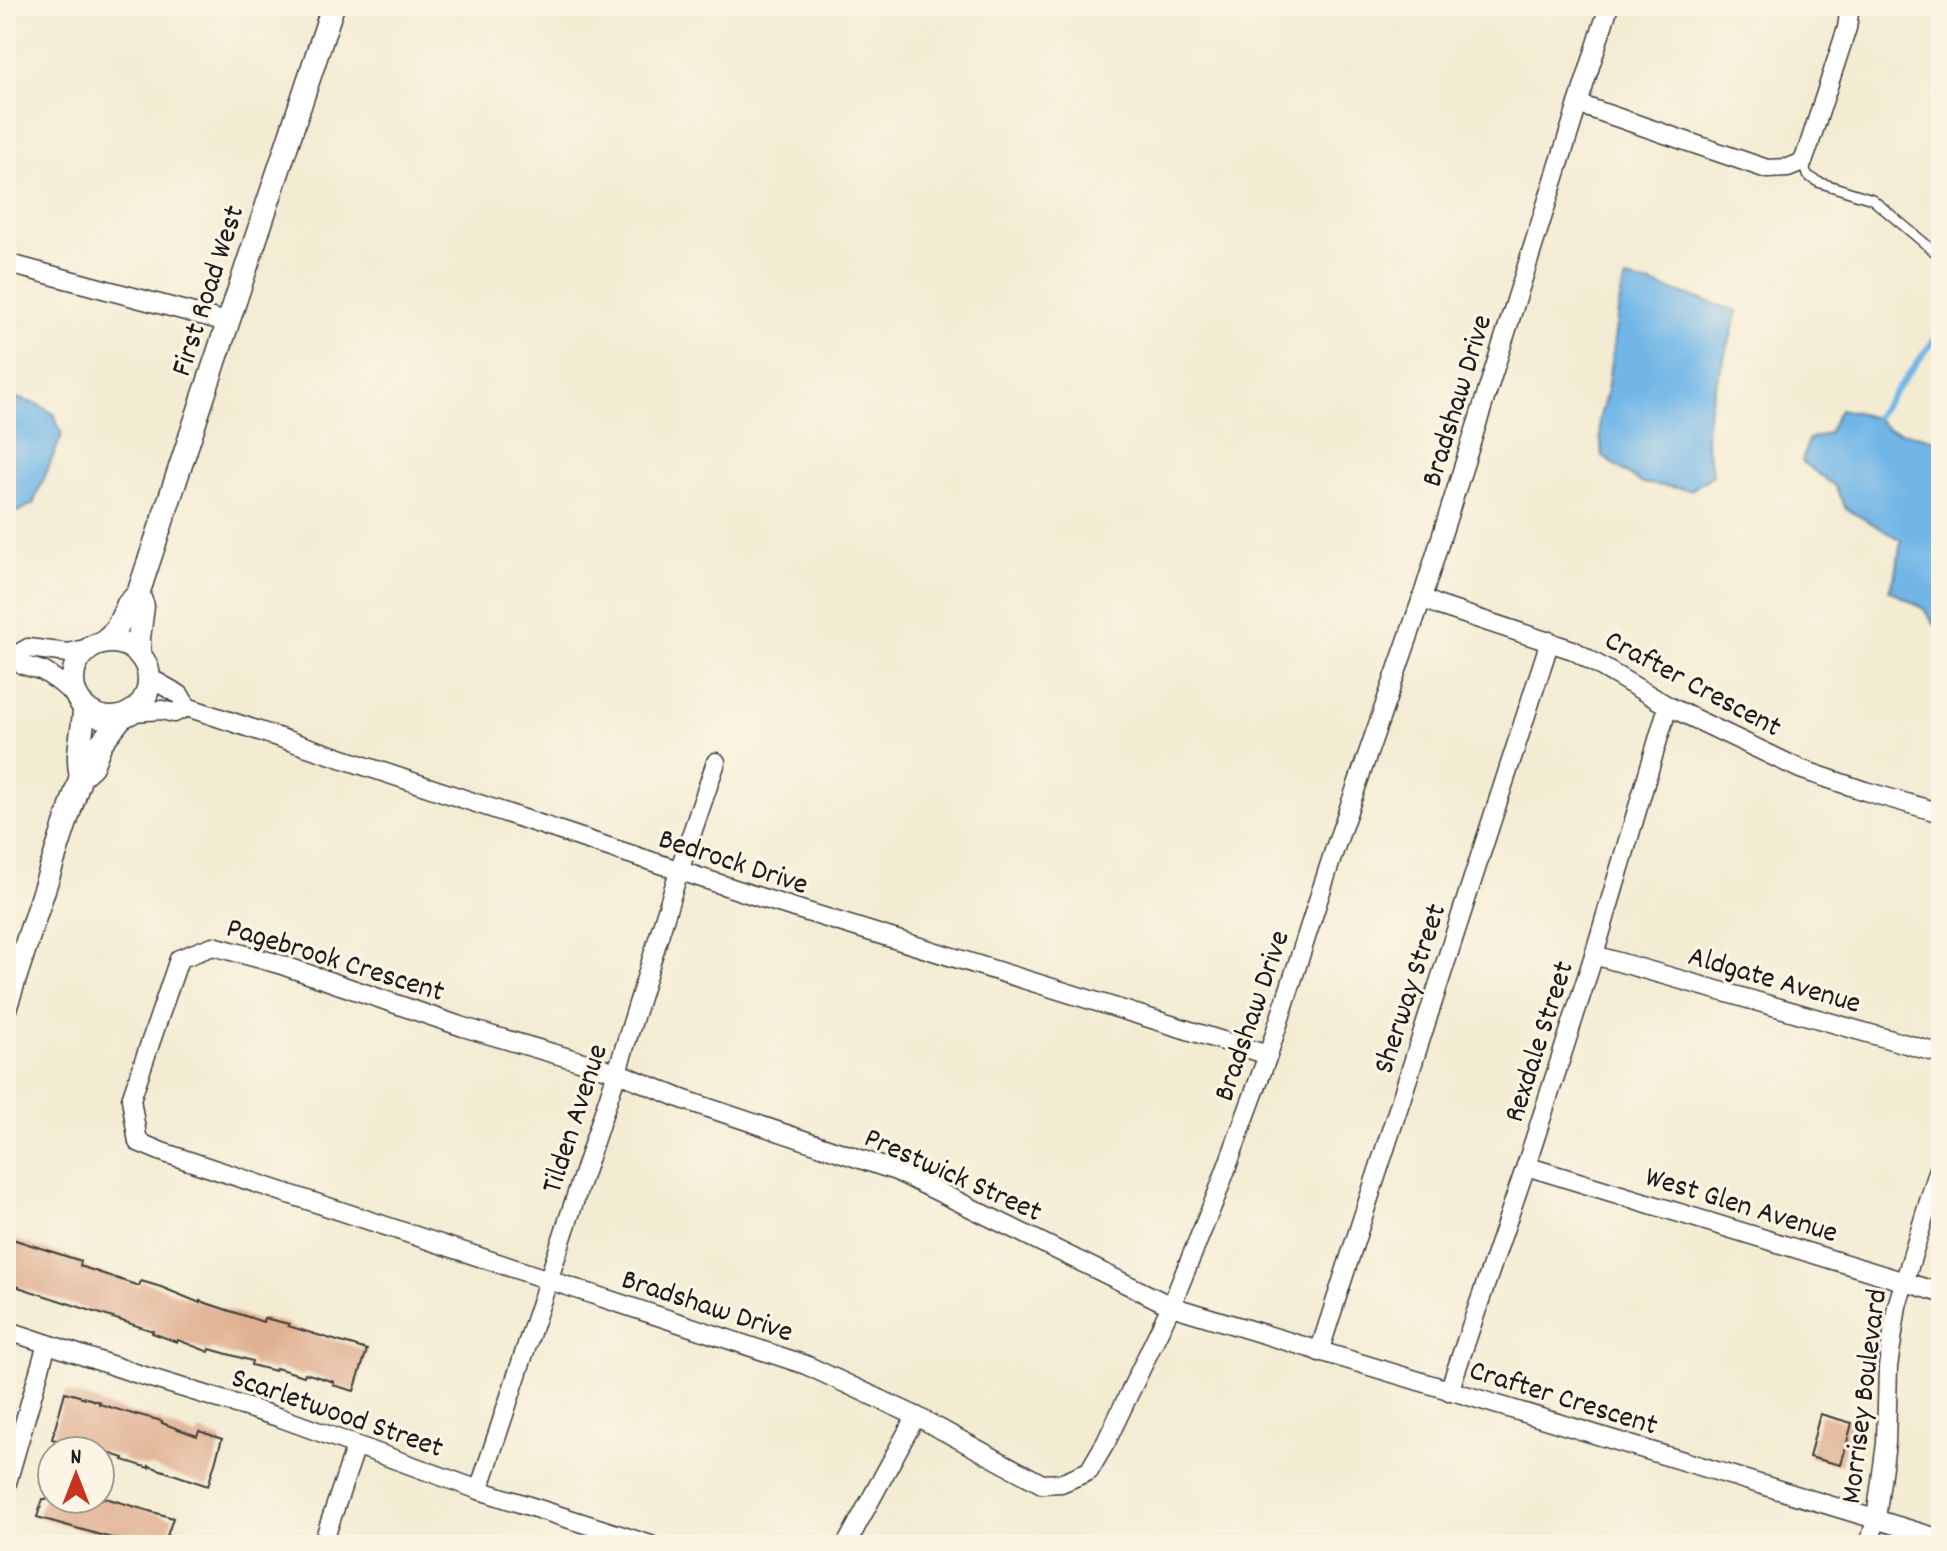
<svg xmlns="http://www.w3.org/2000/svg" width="1947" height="1551" font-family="Dekko,sans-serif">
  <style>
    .water { fill: #71b6e7; stroke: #466982; stroke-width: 2 }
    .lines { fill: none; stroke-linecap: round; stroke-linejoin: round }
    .stream { stroke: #71b6e7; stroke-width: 6 }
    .building { fill: #e0b092 }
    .service-casing { stroke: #3c3b37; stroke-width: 12 }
    .minor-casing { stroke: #3c3b37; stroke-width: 21 }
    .tertiary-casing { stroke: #3c3b37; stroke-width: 25 }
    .service { stroke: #fff; stroke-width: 9 }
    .minor { stroke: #fff; stroke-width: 18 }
    .tertiary { stroke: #fff; stroke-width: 22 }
    .labels { text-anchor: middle; stroke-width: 6; stroke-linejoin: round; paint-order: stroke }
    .street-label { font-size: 30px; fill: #1c1c1c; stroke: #fcf5e5 }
  </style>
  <rect width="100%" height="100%" fill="#fcf5e5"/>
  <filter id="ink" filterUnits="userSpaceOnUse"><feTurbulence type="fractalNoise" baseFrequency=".0125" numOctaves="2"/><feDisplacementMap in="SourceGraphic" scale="16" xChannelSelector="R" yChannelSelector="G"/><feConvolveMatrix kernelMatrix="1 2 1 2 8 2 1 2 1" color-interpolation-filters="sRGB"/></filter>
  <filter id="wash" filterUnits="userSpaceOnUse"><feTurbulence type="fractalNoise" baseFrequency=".006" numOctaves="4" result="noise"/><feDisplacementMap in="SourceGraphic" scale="32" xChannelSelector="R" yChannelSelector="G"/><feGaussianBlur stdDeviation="1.8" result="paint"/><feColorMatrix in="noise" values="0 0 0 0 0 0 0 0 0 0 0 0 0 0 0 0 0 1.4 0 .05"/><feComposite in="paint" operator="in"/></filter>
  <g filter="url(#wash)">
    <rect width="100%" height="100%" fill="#f3ecd3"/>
    <g class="water">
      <path d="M1625 279 1651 284 1737 311C1730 353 1706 394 1706 438 1706 450 1711 463 1713 475L1691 490 1641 483 1602 456 1599 420 1607 391 1619 304Z"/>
      <path d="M6 395 39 405 54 414 62 435 33 504 7 517Z"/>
      <path d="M1840 409 1875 418 1888 429 1941 441V625L1934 624 1924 609 1889 590 1896 574 1901 540 1845 508 1835 486 1802 462 1808 440 1828 433Z"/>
    </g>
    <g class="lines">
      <path class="stream" d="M1875 418 1941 331"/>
    </g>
    <g id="blocks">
      <g class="building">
        <path d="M6 1237 81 1261 80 1266 139 1286 141 1281 161 1287 200 1303V1301L263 1322 264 1318 289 1324 288 1326 367 1350 354 1391 333 1385 334 1382 305 1373 304 1376 276 1368 275 1371 251 1365 252 1361 210 1349 209 1352 178 1340 177 1342 152 1333 153 1331 6 1283Z"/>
        <path d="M65 1392 100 1402 99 1404 136 1415V1414L162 1421V1423L197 1436 199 1431 222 1439 208 1486 149 1466V1468L123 1460 124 1458 87 1446 86 1449 52 1439Z"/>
        <path d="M1820 1414 1852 1423 1841 1465 1809 1457Z"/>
        <path d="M102 1497 173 1518 164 1545H136L37 1517 43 1499H102Z"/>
      </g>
    </g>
  </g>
  <g filter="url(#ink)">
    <use href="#blocks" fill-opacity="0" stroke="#3c3b37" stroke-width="2"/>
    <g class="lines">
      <g class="service-casing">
        <path id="service" d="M1803 162 1807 175 1818 182 1872 199 1941 257"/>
      </g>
      <g class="minor-casing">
        <g id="minor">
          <path d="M1609 6 1422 598 1334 851 1268 1055 1217 1194 1171 1306 1106 1442 1089 1471 1061 1483 1042 1484 916 1416 806 1365 162 1152 138 1142 131 1099 179 959 213 946 279 964 463 1027 617 1072 682 1099 896 1171 1171 1306 1941 1539"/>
          <path d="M1578 104 1767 169 1788 168 1803 162 1808 148 1847 28 1850 6"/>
          <path d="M6 263 227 322"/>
          <path d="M1422 598 1440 606 1573 650 1668 706 1800 769 1865 791 1941 813"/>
          <path d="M6 652 16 655 23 665 43 671 58 681 76 696"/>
          <path d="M16 655 28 648 68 653 89 648"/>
          <path d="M150 678 180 695 187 707 759 897 1268 1055"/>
          <path d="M133 712 162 710 174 713 187 707"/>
          <path d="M1594 955 1941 1054"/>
          <path d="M1526 1166 1941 1293"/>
          <path d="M6 1330 138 1374 281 1418 479 1490 651 1545"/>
          <path d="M1319 1352 1550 641"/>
          <path d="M1449 1391 1526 1166 1594 955 1668 706"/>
          <path d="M6 1486 47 1344"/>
          <path d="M479 1490 617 1072 679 871 716 762"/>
          <path d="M324 1540 356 1446"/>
          <path d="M6 1543 9 1545"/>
          <path d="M846 1545 916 1416"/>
          <path d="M1869 1545 1876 1519 1886 1443 1888 1367 1897 1306 1941 1162"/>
        </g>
      </g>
      <g class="tertiary-casing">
        <g id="tertiary">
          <path d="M138 594 143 606 139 638V653"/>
          <circle cx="111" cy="680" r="38"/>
          <path d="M102 643 116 630 128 604 138 594 333 6"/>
          <path d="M81 776C75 752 84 732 84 707"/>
          <path d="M6 1006 81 776 92 766 101 743 121 718"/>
        </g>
      </g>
      <use href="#service" class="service"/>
      <use href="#minor" class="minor"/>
      <use href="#tertiary" class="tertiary"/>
    </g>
  </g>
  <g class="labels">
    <g class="street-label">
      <text transform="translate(206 290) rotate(-72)" y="10">First Road West</text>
      <text transform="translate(1455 400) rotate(-73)" y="10">Bradshaw Drive</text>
      <text transform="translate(1694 682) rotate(28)" y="10">Crafter Crescent</text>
      <text transform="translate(734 860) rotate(18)" y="10">Bedrock Drive</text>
      <text transform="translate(336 958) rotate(17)" y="10">Pagebrook Crescent</text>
      <text transform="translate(1775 978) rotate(16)" y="10">Aldgate Avenue</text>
      <text transform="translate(1408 988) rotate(-72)" y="10">Sherway Street</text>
      <text transform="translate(1250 1015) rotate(-71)" y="10">Bradshaw Drive</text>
      <text transform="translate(1537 1041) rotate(-72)" y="10">Rexdale Street</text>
      <text transform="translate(573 1118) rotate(-72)" y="10">Tilden Avenue</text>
      <text transform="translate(954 1173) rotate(24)" y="10">Prestwick Street</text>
      <text transform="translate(1742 1203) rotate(17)" y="10">West Glen Avenue</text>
      <text transform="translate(708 1304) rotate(18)" y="10">Bradshaw Drive</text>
      <text transform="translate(1564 1396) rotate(17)" y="10">Crafter Crescent</text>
      <text transform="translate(1862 1396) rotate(-83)" y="10">Morrisey Boulevard</text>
      <text transform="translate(338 1411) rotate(19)" y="10">Scarletwood Street</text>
    </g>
  </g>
  <rect width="1947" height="1551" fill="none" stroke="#fcf5e5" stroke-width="32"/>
  <g transform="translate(76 1475)"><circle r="38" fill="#fcf5e5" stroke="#a29e95" stroke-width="2"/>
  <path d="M0-6L14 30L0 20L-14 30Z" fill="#c8321e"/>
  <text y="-12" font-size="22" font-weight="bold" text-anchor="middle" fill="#1c1c1c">N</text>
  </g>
</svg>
